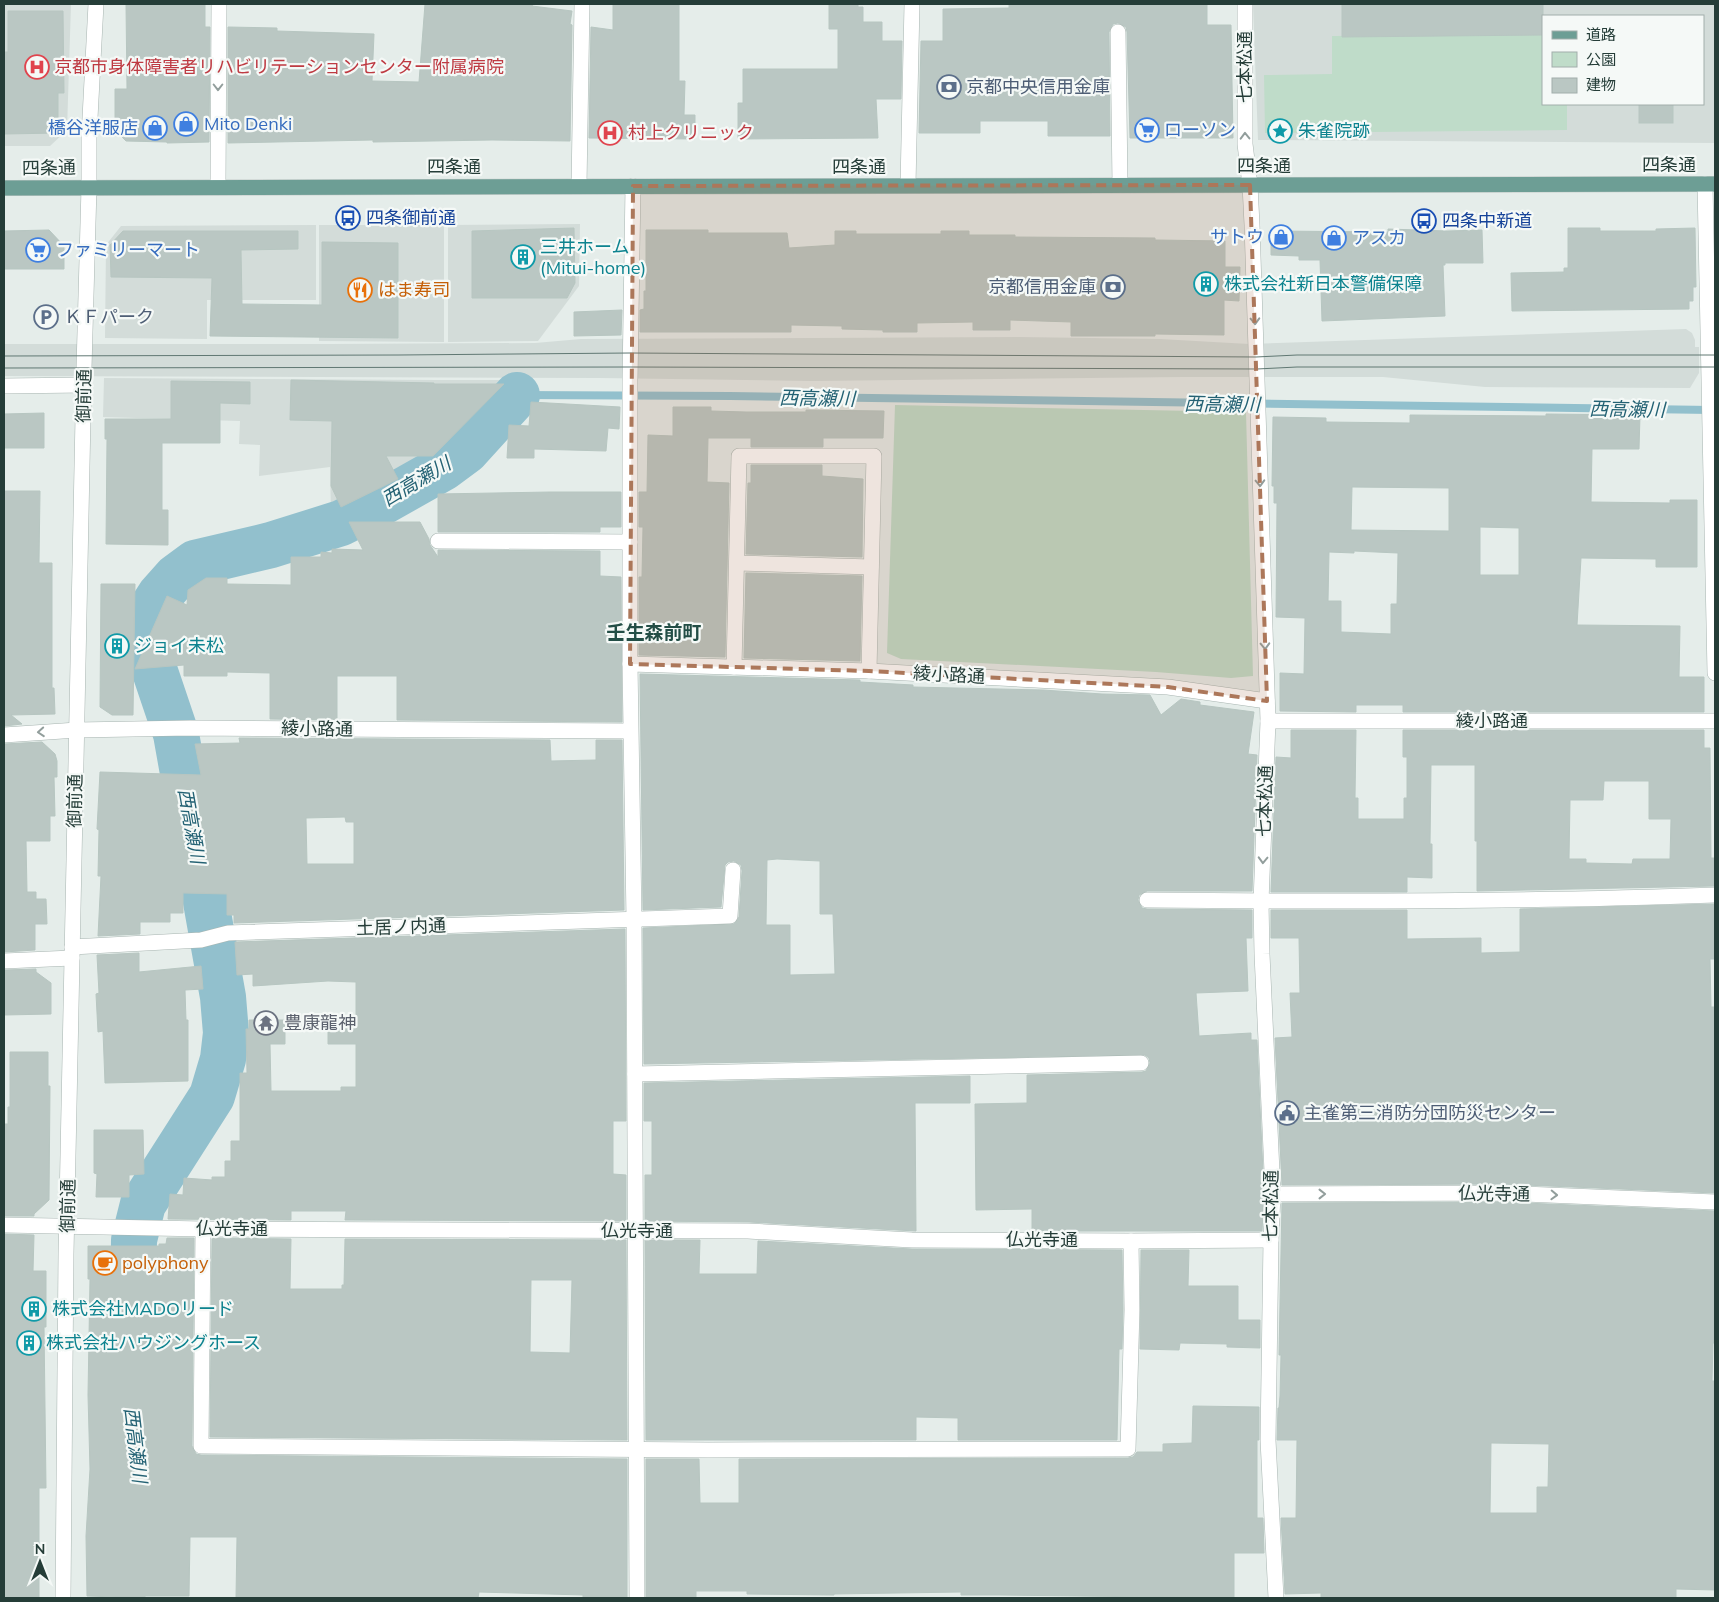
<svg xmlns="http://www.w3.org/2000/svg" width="1719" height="1602" font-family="Mulish,'Noto Sans JP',sans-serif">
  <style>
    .built { fill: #d3dcd9; fill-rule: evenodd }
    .green { fill: #bfdcc9 }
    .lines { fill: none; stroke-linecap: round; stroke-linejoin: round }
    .stream { stroke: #92c0cd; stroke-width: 8 }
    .river { stroke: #92c0cd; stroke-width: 46 }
    .building { fill: #bac7c3; stroke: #b7c6c1; fill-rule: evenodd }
    .minor-casing { stroke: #a8b5b1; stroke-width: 16 }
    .major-casing { stroke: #c2c9c7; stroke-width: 16 }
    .minor { stroke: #fff; stroke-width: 15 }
    .major { stroke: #6d9e95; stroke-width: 15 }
    .tram { stroke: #607873; stroke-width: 1 }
    .oneway { stroke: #929e9c }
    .marked { fill: #ac775a; fill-opacity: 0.2; stroke: #ac775a; stroke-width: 4; stroke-dasharray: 10 6; stroke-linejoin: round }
    .labels { text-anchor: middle; stroke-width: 4.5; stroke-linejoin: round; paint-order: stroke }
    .health-label { font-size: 18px; fill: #be3a42; stroke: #f5f9f7; text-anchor: start }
    .street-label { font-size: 18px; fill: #253d38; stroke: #f5f9f7 }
    .service-label { font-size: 18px; fill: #4e5e75; stroke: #f5f9f7; text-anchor: start }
    .shop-label { font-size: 18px; fill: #366cbe; stroke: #f5f9f7; text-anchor: start }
    .culture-label { font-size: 18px; fill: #0d838f; stroke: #f5f9f7; text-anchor: start }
    .transit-label { font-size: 18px; fill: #164399; stroke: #f5f9f7; text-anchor: start }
    .food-label { font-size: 18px; fill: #c56008; stroke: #f5f9f7; text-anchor: start }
    .worship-label { font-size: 18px; fill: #5b616d; stroke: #f5f9f7; text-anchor: start }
    .water-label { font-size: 19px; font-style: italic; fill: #246274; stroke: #f5f9f7 }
    .neighbourhood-label { font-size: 19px; font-weight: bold; fill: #234e46; stroke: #f5f9f7 }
  </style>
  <rect width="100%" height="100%" fill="#e5edea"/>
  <g class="built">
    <path d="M4 4H71L67 130 50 146H4Z"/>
    <path d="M1253 4H1715V143L1258 140ZM1543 16H1703V104H1543Z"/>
    <path d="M580 224 579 286 538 341 448 342V225Z"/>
    <path d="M316 225V300H207V339L105 338 106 245 121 226Z"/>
    <path d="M319 225H444V342L319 341Z"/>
    <path d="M1686 329 1692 333 1695 340V347H1699V373L1690 388 1485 387 1383 377H1182L811 381 599 378 4 376V344H329L535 343 581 339 1019 337 1160 339 1249 344Z"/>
    <path d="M104 378 437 380H511L435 457 402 479 331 514 330 467 259 476 260 445 239 444 240 421 103 417Z"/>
  </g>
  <g class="green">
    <path d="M1543 35V104H1567V130L1265 133 1264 75 1332 74V36Z"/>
    <path d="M895 405 1246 412 1253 676 1231 678 1156 672 901 659 887 653Z"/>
  </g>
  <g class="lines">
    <path class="stream" d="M517 395 730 396 1711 410"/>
    <path class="river" d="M133 1309 134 1240 143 1204 212 1096 223 1059 226 1033 223 997 176 734 146 645V624L149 612 160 595 176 577 195 563 271 545 341 523 381 503 443 468 466 451 517 395"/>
  </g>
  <g class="building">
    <path d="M126 4H205V27H210L209 142 167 143V142L126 141 115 130V89H127Z"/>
    <path d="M425 4H533L532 6 572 11 570 24 572 25 570 141 492 140 373 142V140L228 143V27L277 28V31L374 34 372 81 419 82Z"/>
    <path d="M613 4H679V81H685L684 115H695V139L589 138 591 27 613 30Z"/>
    <path d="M829 4H858V7H863V22H882V41H902L901 99H876L878 138 738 139V103H743V69H838V29H829Z"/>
    <path d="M1009 4H1207V25H1231L1233 138H1130L1127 32 1126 27 1118 23 1113 24 1109 32 1110 136H1048V121H980V133H919L921 41H943V9L1009 8Z"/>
    <path d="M1342 4H1543V35L1342 37Z"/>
    <path d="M8 11H63L64 93H58V133L4 134V52H8Z"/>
    <rect x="1639" y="104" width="34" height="19"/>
    <path d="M574 228 575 283 567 298H472V231Z"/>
    <path d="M1568 228H1600V231H1656V229L1695 228 1696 287H1693V301H1689V309L1512 311 1511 273 1564 272V268H1568Z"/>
    <path d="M1388 229 1447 231 1482 230 1483 263H1445V265H1443L1445 316 1322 321 1320 260H1299V256L1271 255V231L1388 232Z"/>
    <path d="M49 230 64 246V269H4V231Z"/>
    <path d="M646 230H708V233H787L789 248 835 245V231H856V234H941V231H969V235H1015V237L1155 238V240L1225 241V267H1240L1239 301 1224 300V335L1155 334V336H1071V322L1010 320V330H973V322L917 323V332H883V330L842 329V326L791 325V332H640V310L644 309V291H646Z"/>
    <path d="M123 231H298V249L241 250 242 304 322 305V242L398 243V338L210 336 212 278 111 277 110 245Z"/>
    <path d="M622 310 621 335 574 336V312Z"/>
    <path d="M291 380 434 383V384H504L433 456H386L398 479 341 507 331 486 332 421 290 420Z"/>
    <path d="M171 381 250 382V404L220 403V443H162V510H168V545L106 544 107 439H105V419H171Z"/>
    <path d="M531 402 620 407 619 429 608 428 606 451 534 449V458H507L509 425 529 426Z"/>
    <path d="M673 407H711V411L746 412H806V410L884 411 883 438H823V447H751V438H708L707 482 729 483 725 657 639 655V577H642L643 527H639V492H647L648 435 673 436Z"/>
    <path d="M44 413V448H4V414Z"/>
    <path d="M1546 414 1640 415 1639 449H1592L1591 502 1670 503V500H1697V567H1656V559L1581 558 1577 625 1680 626 1679 677H1704V712H1403V705H1356V712L1280 711V673L1304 674 1305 618 1276 617 1277 503H1274V486H1272L1273 417 1326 418V422L1410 423V415L1546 416ZM1352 487 1449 488V531L1351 530ZM1480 527 1519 528V575H1480ZM1354 551 1398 553 1397 604H1391V634L1341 632V601H1328L1329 552 1354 553Z"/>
    <path d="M751 465H822V476L863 479 862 557 746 554 748 483H751Z"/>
    <path d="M4 491H40L39 563H52V688H54L55 714 11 715 22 724 4 726Z"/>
    <path d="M550 492H621V527H600V532H438V494Z"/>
    <path d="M349 522H420L429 539 430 545 438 557V550L600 551V576L621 577 622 722 397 720V676H337V720L270 719V673L227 672V676H184V665L135 669 167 596 187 605 188 590 206 578H227V584L291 585V557H321V552L332 553V549L363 550Z"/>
    <path d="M746 573 862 576 860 661 744 658Z"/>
    <path d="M101 584H135L133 715H112L100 707Z"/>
    <path d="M640 674 860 680V682L913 685V687L1043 690 1102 694 1150 695 1161 715 1181 699 1200 702V705L1254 712 1248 754 1257 755 1252 891H1147L1139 895 1138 900 1142 908 1147 909 1252 910V938H1246L1248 991 1196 993 1199 1036 1251 1033V1040H1257L1264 1194 1262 1231H1032V1209L976 1210 975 1104 1027 1103V1075L1142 1072 1146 1071 1150 1063 1149 1058 1145 1055 644 1064 643 928 734 924 739 917 742 871 741 865 734 861 728 862 725 865 721 907 643 910ZM777 859 820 861V914H833L835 974 790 975V925H766L767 860Z"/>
    <path d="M1291 730H1356L1355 798H1358V819H1404V798H1407V757H1403V730H1704V748H1710L1711 858H1714L1715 886 1477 891V841H1475V765H1431L1430 844H1432V878L1407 877V892H1271L1276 757 1291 758ZM1604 781H1649V819H1671L1670 859H1633L1632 864 1586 863V859H1569L1570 800H1603Z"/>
    <path d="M239 738 550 740 551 761 596 760V740H622L624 910 234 923V915H227V894L183 893V913H170V922H140V934L98 936 101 876H98L99 830 97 829 100 772 201 775 195 744 240 743ZM345 817 346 822H354V864H307L306 818Z"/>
    <path d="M42 742 55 754 57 761V777H54L55 816H50V841H26L27 892H36V899H46L47 924H35V950L4 952V744Z"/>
    <path d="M1715 904V959H1710L1711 1007H1715V1193L1501 1184 1282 1185 1275 1038 1292 1037 1290 993H1300L1299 938H1271V910H1407V939L1481 938V953L1520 952V909Z"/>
    <path d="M625 929 626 1121H613V1174L626 1175V1221L345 1220 346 1211H291V1220L168 1219 170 1194 183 1195 184 1178 212 1180V1177H225V1161H231V1141H240V1073H247L246 1029H249V1020H285V1044H270L271 1091H341V1087H356V1044H328V1020H356V982L328 981 253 986V974L237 975 235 942Z"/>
    <path d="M139 953V972L201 966 203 989 185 990 186 1020H188V1081L105 1083 103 1031 98 1032 96 994 99 993 97 955Z"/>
    <path d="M36 969V972L51 983V1014L4 1015V970Z"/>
    <path d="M10 1052H48V1086H50L49 1200 34 1214V1216H4V1124H8V1107H10Z"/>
    <path d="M970 1076V1103H915L916 1231 749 1222 645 1221V1175H652V1121H644V1083Z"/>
    <path d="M94 1130H143L144 1174 129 1175V1197H96L97 1174 94 1173Z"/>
    <path d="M1501 1202 1715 1211V1343H1713L1712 1381H1715V1590L1676 1589V1598H1321V1593L1285 1594 1281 1518H1296L1297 1440H1277L1278 1408H1279L1280 1396 1281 1355H1279L1282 1203ZM1491 1443 1549 1444 1548 1487H1537V1513H1490Z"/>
    <path d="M4 1234 34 1235 33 1271H46V1327H44L46 1488H39V1598H4Z"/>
    <path d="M167 1238H194L192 1446 196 1454 201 1455 627 1459V1598H583V1595L479 1592 478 1598H236L237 1537H190L189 1596H145V1598L87 1596 86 1536 90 1469 88 1395 90 1279H88V1246H159V1244H166Z"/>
    <path d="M212 1238 291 1239 290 1289H342V1285H344L345 1239 626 1240 627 1440 210 1437ZM531 1280H572L570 1353 530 1352Z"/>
    <path d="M645 1240H700L699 1274H757L758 1241 912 1249 1122 1250 1123 1310 1122 1349H1119L1117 1440H958V1418L916 1417V1440H646Z"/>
    <path d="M1141 1250H1189L1188 1286H1238V1320H1260V1348L1227 1347V1344L1180 1343 1179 1350 1140 1349Z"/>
    <path d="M1193 1406 1259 1407V1440H1257V1518H1263L1264 1553H1234V1598L999 1595H961V1592L834 1594V1595L747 1594V1591H696V1598H646V1459H699L700 1503H739V1459L1128 1458 1133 1457 1137 1452H1163V1444L1192 1443Z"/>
  </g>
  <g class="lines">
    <g class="minor-casing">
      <g id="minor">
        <path d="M1245 4V144L1250 185 1252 225 1268 721 1261 902 1262 954 1273 1194 1271 1240 1268 1440 1276 1598"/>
        <path d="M1118 32 1120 185"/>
        <path d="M1705 184 1715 673"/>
        <path d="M908 185 912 4"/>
        <path d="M218 186 219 4"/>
        <path d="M579 186 582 4"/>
        <path d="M633 186 630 381V664L634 919 637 1598"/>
        <path d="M4 386 84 385"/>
        <path d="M438 541 630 542"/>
        <path d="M737 563 871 567"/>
        <path d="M630 664 869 671 1168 687 1267 701"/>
        <path d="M734 667 739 456H874L869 671"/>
        <path d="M1268 721H1715"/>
        <path d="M4 735 77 730 190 728 630 731"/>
        <path d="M1147 900C1337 902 1526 902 1715 895"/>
        <path d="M72 947 201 940 228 933 730 916 733 870"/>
        <path d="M4 961 72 958"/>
        <path d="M635 1074 1141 1063"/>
        <path d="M1273 1194 1501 1193 1715 1202"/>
        <path d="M4 1225 203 1229 748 1231 912 1240 1131 1241 1271 1240"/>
        <path d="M203 1229 201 1446 708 1450 1128 1449 1132 1310 1131 1241"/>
        <path d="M63 1598 66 1254 84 368 89 187V137L96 4"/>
      </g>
    </g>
    <g class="major-casing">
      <path id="major" d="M4 188 1715 184"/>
    </g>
    <use href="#minor" class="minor"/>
    <use href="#major" class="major"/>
    <g class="tram">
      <path d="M4 356 399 355 630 353 1256 357 1297 355H1715"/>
      <path d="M4 368 630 367 1257 369 1297 367H1715"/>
    </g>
  </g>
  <defs><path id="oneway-chevron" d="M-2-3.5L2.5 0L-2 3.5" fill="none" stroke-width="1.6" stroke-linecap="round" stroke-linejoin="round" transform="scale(1.25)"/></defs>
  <g class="oneway">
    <use href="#oneway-chevron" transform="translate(218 87) rotate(90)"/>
    <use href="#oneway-chevron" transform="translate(1245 136) rotate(-91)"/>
    <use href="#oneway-chevron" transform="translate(1255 321) rotate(88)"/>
    <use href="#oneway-chevron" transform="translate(1260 483) rotate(88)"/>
    <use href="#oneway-chevron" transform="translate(1265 646) rotate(88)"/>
    <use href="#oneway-chevron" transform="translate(41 732) rotate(176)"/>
    <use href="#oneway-chevron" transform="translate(1263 860) rotate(92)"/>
    <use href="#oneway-chevron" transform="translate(1322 1194)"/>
    <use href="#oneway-chevron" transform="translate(1554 1195) rotate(2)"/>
  </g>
  <path class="marked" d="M1250 185 1267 701 1168 687 869 671 630 664 633 186Z"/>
  <defs>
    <g id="hospital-ring" transform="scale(1.25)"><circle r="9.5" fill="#f5f9f7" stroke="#e0444e" stroke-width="1.5"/><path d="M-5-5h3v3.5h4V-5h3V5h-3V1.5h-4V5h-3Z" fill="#e0444e"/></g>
    <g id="bank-ring" transform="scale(1.25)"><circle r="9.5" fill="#f5f9f7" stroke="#5c6f8a" stroke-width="1.5"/><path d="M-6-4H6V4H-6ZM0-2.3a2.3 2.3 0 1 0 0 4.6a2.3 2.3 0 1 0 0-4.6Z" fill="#5c6f8a"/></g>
    <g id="shop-ring" transform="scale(1.25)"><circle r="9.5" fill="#f5f9f7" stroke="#3f7fe0" stroke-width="1.5"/><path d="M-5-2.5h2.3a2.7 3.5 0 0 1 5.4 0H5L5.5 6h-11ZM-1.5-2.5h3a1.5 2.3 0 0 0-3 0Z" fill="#3f7fe0"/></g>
    <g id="supermarket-ring" transform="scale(1.25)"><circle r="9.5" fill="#f5f9f7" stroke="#3f7fe0" stroke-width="1.5"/><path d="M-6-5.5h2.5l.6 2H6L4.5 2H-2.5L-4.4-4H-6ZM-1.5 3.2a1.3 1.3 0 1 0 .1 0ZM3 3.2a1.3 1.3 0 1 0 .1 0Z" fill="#3f7fe0"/></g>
    <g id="sight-ring" transform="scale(1.25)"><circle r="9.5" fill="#f5f9f7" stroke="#0f9aa8" stroke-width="1.5"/><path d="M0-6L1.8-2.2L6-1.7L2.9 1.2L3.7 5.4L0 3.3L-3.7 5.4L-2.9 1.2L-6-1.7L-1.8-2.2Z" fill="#0f9aa8"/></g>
    <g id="bus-ring" transform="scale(1.25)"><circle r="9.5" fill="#f5f9f7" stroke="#1a4fb4" stroke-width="1.5"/><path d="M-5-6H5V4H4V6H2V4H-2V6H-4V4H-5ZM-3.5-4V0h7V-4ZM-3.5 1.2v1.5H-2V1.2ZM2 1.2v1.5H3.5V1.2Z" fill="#1a4fb4"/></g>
    <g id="building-ring" transform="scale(1.25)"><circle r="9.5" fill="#f5f9f7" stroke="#0f9aa8" stroke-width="1.5"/><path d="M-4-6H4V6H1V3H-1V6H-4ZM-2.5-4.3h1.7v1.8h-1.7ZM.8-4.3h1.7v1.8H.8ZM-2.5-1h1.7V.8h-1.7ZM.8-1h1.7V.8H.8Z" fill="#0f9aa8"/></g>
    <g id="restaurant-ring" transform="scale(1.25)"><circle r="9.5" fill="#f5f9f7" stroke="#e8710a" stroke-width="1.5"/><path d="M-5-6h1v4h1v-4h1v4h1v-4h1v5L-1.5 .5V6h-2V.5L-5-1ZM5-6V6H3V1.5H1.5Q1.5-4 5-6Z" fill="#e8710a"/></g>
    <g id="parking-ring" transform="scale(1.25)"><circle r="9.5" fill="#f5f9f7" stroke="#5c6f8a" stroke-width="1.5"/><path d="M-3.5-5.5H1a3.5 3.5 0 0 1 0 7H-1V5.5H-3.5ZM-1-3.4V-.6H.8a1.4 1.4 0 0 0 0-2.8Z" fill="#5c6f8a"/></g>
    <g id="temple-ring" transform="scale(1.25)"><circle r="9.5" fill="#f5f9f7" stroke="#6b7280" stroke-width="1.5"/><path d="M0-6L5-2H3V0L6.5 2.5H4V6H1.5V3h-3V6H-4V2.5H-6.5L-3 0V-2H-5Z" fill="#6b7280"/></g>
    <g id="civic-ring" transform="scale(1.25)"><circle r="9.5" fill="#f5f9f7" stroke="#5c6f8a" stroke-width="1.5"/><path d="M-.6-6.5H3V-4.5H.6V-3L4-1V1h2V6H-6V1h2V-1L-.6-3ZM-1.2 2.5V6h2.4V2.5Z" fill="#5c6f8a"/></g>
    <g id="cafe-ring" transform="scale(1.25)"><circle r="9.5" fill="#f5f9f7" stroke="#e8710a" stroke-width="1.5"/><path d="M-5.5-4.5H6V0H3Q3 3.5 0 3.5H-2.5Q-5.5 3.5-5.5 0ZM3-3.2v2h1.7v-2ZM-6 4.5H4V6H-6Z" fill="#e8710a"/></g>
  </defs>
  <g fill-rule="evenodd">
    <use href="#hospital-ring" x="37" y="67"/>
    <use href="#bank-ring" x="949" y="87"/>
    <use href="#shop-ring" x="186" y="124"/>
    <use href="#shop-ring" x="155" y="128"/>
    <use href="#supermarket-ring" x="1147" y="130"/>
    <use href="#sight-ring" x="1280" y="131"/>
    <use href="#hospital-ring" x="610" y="133"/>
    <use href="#bus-ring" x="348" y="218"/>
    <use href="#bus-ring" x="1424" y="221"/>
    <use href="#shop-ring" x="1281" y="237"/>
    <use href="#shop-ring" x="1334" y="238"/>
    <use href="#supermarket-ring" x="38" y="250"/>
    <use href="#building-ring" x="523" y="257"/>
    <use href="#building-ring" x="1206" y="284"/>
    <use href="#bank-ring" x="1113" y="287"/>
    <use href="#restaurant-ring" x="360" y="290"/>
    <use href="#parking-ring" x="46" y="317"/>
    <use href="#building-ring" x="117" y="646"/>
    <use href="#temple-ring" x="266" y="1023"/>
    <use href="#civic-ring" x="1287" y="1113"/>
    <use href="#cafe-ring" x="105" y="1263"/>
    <use href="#building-ring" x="34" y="1309"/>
    <use href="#building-ring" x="29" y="1343"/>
  </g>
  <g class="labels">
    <g class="health-label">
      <text x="54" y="73">京都市身体障害者リハビリテーションセンター附属病院</text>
      <text x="628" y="139">村上クリニック</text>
    </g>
    <g class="street-label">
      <text transform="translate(1245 67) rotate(-90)" y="6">七本松通</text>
      <text x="1669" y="171">四条通</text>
      <text x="1264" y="172">四条通</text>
      <text x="454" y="173">四条通</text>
      <text x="859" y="173">四条通</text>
      <text transform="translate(49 168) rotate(-1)" y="6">四条通</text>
      <text transform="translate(84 396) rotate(-89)" y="6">御前通</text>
      <text transform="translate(949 675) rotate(3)" y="6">綾小路通</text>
      <text x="1492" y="727">綾小路通</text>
      <text transform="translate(317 729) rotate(1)" y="6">綾小路通</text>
      <text transform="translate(75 801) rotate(-89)" y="6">御前通</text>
      <text transform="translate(1265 801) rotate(-88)" y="6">七本松通</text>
      <text transform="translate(401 927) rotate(-2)" y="6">土居ノ内通</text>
      <text transform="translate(1494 1194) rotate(1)" y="6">仏光寺通</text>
      <text transform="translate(68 1206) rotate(-89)" y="6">御前通</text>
      <text transform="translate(1271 1206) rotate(-89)" y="6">七本松通</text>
      <text x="232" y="1235">仏光寺通</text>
      <text x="637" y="1237">仏光寺通</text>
      <text x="1042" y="1246">仏光寺通</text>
    </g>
    <g class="service-label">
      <text x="966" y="93">京都中央信用金庫</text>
      <text x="1096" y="293" text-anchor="end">京都信用金庫</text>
      <text x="64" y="323">ＫＦパーク</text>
      <text x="1304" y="1119">主雀第三消防分団防災センター</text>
    </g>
    <g class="shop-label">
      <text x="204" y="130">Mito Denki</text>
      <text x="138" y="134" text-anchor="end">橋谷洋服店</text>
      <text x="1164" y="136">ローソン</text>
      <text x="1264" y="243" text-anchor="end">サトウ</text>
      <text x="1352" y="244">アスカ</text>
      <text x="56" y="256">ファミリーマート</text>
    </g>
    <g class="culture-label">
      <text x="1298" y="137">朱雀院跡</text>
      <text x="540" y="253">三井ホーム<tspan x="540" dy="21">(Mitui-home)</tspan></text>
      <text x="1224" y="290">株式会社新日本警備保障</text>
      <text x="134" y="652">ジョイ未松</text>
      <text x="52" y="1315">株式会社MADOリード</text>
      <text x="46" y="1349">株式会社ハウジングホース</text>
    </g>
    <g class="transit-label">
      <text x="366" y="224">四条御前通</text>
      <text x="1442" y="227">四条中新道</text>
    </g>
    <g class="food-label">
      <text x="378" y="296">はま寿司</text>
      <text x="122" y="1269">polyphony</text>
    </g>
    <g class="worship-label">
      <text x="284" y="1029">豊康龍神</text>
    </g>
    <g class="water-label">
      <text transform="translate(817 398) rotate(1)" y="7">西高瀬川</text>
      <text transform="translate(1222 404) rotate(1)" y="7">西高瀬川</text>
      <text transform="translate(1627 409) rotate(1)" y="7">西高瀬川</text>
      <text transform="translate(416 481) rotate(-31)" y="7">西高瀬川</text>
      <text transform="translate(192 826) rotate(80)" y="7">西高瀬川</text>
      <text transform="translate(136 1445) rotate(83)" y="7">西高瀬川</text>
    </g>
    <g class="neighbourhood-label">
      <text x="654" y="639">壬生森前町</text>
    </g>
  </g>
  <rect width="1719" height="1602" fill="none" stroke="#253d38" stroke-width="10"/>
  <rect x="1542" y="15" width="162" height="90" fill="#f5f9f7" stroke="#a2aeab"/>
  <rect x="1552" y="31" width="25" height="8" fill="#6d9e95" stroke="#a2aeab"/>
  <text x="1586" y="40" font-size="15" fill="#253d38">道路</text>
  <rect x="1552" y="52" width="25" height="15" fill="#bfdcc9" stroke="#a2aeab"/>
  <text x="1586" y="65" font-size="15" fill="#253d38">公園</text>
  <rect x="1552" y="78" width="25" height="15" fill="#bac7c3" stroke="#a2aeab"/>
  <text x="1586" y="90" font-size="15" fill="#253d38">建物</text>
  <g transform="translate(40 1562)" stroke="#f5f9f7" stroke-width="4" paint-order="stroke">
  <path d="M0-4L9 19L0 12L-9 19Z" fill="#253d38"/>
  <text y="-8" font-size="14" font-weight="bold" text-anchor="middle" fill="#253d38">N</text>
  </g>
</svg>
